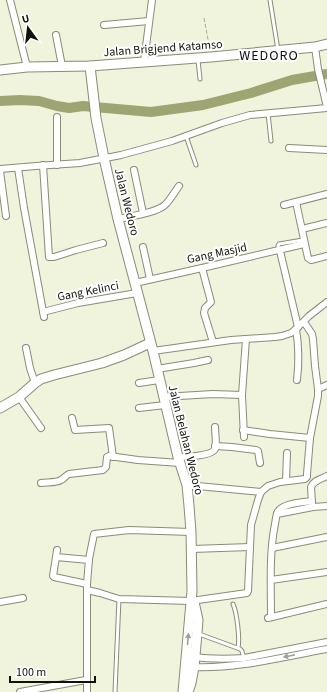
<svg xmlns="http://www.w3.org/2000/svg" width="327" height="692" font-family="'Source Sans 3',sans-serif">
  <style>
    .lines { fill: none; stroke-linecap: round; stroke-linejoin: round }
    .river { stroke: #9ea572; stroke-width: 10 }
    .lane-casing { stroke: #888c77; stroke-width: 5 }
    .street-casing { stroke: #888c77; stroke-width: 8 }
    .secondary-casing { stroke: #888c77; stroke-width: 11 }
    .path { stroke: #a6a997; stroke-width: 1; stroke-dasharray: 4 2; stroke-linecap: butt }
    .lane { stroke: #fff; stroke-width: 3 }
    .street { stroke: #fff; stroke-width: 6 }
    .secondary { stroke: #fff; stroke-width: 9 }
    .oneway { fill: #9fa09d }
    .labels { text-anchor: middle; stroke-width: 4; stroke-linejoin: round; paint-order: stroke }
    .street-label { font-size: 12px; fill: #101109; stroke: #fff }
    .quarter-label { font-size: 14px; letter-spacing: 1px; fill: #101109; stroke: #fff }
  </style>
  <rect width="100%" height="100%" fill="#f0f4dd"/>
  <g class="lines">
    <path class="river" d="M0 101 20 100 39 101 57 106 69 108 83 106 151 112 203 105 251 93 292 80 327 74"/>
    <g class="lane-casing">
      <g id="lane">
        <path d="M270 0 278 50"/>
        <path d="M198 60 200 79"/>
        <path d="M268 113 271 141"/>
        <path d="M186 136 196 165"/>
        <path d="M279 251 278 246 279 244 303 240"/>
        <path d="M233 604C237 613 240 639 238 648"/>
        <path d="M199 634 240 649 242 651 244 659"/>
        <path d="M115 692 119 599"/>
      </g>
    </g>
    <g class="street-casing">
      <g id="street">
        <path d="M10 0 27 67"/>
        <path d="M104 25 149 21"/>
        <path d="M56 35 62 66"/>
        <path d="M315 47 318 69 327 107"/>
        <path d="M144 62 152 0"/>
        <path d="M289 148 327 150"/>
        <path d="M43 165 49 257H54L76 250 103 243"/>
        <path d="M57 165V117"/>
        <path d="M18 168 24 208 44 317"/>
        <path d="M0 169 36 166 80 163 121 155 172 141 222 123 250 115 327 108"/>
        <path d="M134 170 143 213"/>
        <path d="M0 171 6 216"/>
        <path d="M296 202 308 258 311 260 327 256"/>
        <path d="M284 205 327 194"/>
        <path d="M118 219C131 216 156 213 165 205 170 200 174 193 179 186"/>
        <path d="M302 229 327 223"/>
        <path d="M143 247 150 279"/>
        <path d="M280 251 298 327"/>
        <path d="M202 268 211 302 205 308 204 313 213 342"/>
        <path d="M135 283 202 268 304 244"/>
        <path d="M43 312 78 303 137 293"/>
        <path d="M296 329C299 347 299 363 297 380"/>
        <path d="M26 348 30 368 35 383"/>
        <path d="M153 351 231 340 275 337 282 336 291 333 296 329 309 316 327 302"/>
        <path d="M157 369 194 363 208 360"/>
        <path d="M139 383 159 380"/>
        <path d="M318 389 327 385"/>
        <path d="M19 397 41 428"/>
        <path d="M163 397 213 394 242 395"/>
        <path d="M139 408 165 405"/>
        <path d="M72 418 75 430 109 428 113 457"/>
        <path d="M243 430 270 434 310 438"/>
        <path d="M244 437 242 395 246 339"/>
        <path d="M215 446 232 447 256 450 258 451 260 463"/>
        <path d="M178 457C185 457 212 456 215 449 217 443 215 433 215 427"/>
        <path d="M286 481 287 453"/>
        <path d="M41 483C47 482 56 483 61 480 65 478 66 475 69 474L103 470 106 467 107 457 109 456 138 460 180 463"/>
        <path d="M187 485 261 492"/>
        <path d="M312 503 311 487C314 480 321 479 327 476"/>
        <path d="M277 514 313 507 327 506"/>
        <path d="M272 548 327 537"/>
        <path d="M192 549 250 547"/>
        <path d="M57 550 56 557 89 560"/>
        <path d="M56 557 53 576 54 577 87 584"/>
        <path d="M271 580 327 572"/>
        <path d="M87 590 100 593 119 599 191 601 247 593 248 591 251 525 258 500 261 492 268 486 280 482 305 479 307 477V474L310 438 318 396V389L315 366 313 339 312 334 304 322"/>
        <path d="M0 602 23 598"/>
        <path d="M271 617C271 586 269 554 275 524 276 519 276 513 279 510 285 503 304 502 312 501"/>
        <path d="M268 618 327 604"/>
        <path d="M192 657C210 659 227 659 244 658L327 642"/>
        <path d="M192 667C238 669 282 657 327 649"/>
        <path d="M20 692 86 680"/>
        <path d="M87 692V584L89 559 94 534 129 530 191 532"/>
      </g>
    </g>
    <g class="secondary-casing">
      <g id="secondary">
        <path d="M90 66 96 118 104 158 118 219 153 351 178 457 187 485 189 506 191 532 192 591 183 692"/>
        <path d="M0 70 27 67 90 66 144 62 211 57 315 47 327 44"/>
        <path d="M0 408 19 397 35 383 41 379 54 375 102 363 124 355 150 343"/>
        <path d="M188 692 191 683 194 667 197 633 198 620 194 602"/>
      </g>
    </g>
    <path class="path" d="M204 18 210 50"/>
    <use href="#lane" class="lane"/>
    <use href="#street" class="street"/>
    <use href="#secondary" class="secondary"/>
  </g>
  <defs><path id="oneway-solid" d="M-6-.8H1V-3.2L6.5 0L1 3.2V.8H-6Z"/></defs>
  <g class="oneway">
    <use href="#oneway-solid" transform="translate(188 639) rotate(-85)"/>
    <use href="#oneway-solid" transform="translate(289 656) rotate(169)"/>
  </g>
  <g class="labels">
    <g class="street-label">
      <text transform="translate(163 48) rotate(-4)" y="4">Jalan Brigjend Katamso</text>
      <text transform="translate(127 202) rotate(76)" y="4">Jalan Wedoro</text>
      <text transform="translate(217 253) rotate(-12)" y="4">Gang Masjid</text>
      <text transform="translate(88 291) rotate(-11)" y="4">Gang Kelinci</text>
      <text transform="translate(186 440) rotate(76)" y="4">Jalan Belahan Wedoro</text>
    </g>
    <g class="quarter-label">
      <text x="269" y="60">WEDORO</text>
    </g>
  </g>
  <g transform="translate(28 28) rotate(345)" stroke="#ffffff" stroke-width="3" paint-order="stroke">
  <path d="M0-3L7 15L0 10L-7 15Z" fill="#101109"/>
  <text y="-6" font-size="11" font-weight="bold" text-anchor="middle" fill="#101109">U</text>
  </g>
  <path d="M10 676v6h85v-6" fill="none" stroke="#101109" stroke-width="2"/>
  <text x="16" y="676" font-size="12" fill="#101109" stroke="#ffffff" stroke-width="3" paint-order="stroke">100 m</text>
</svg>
